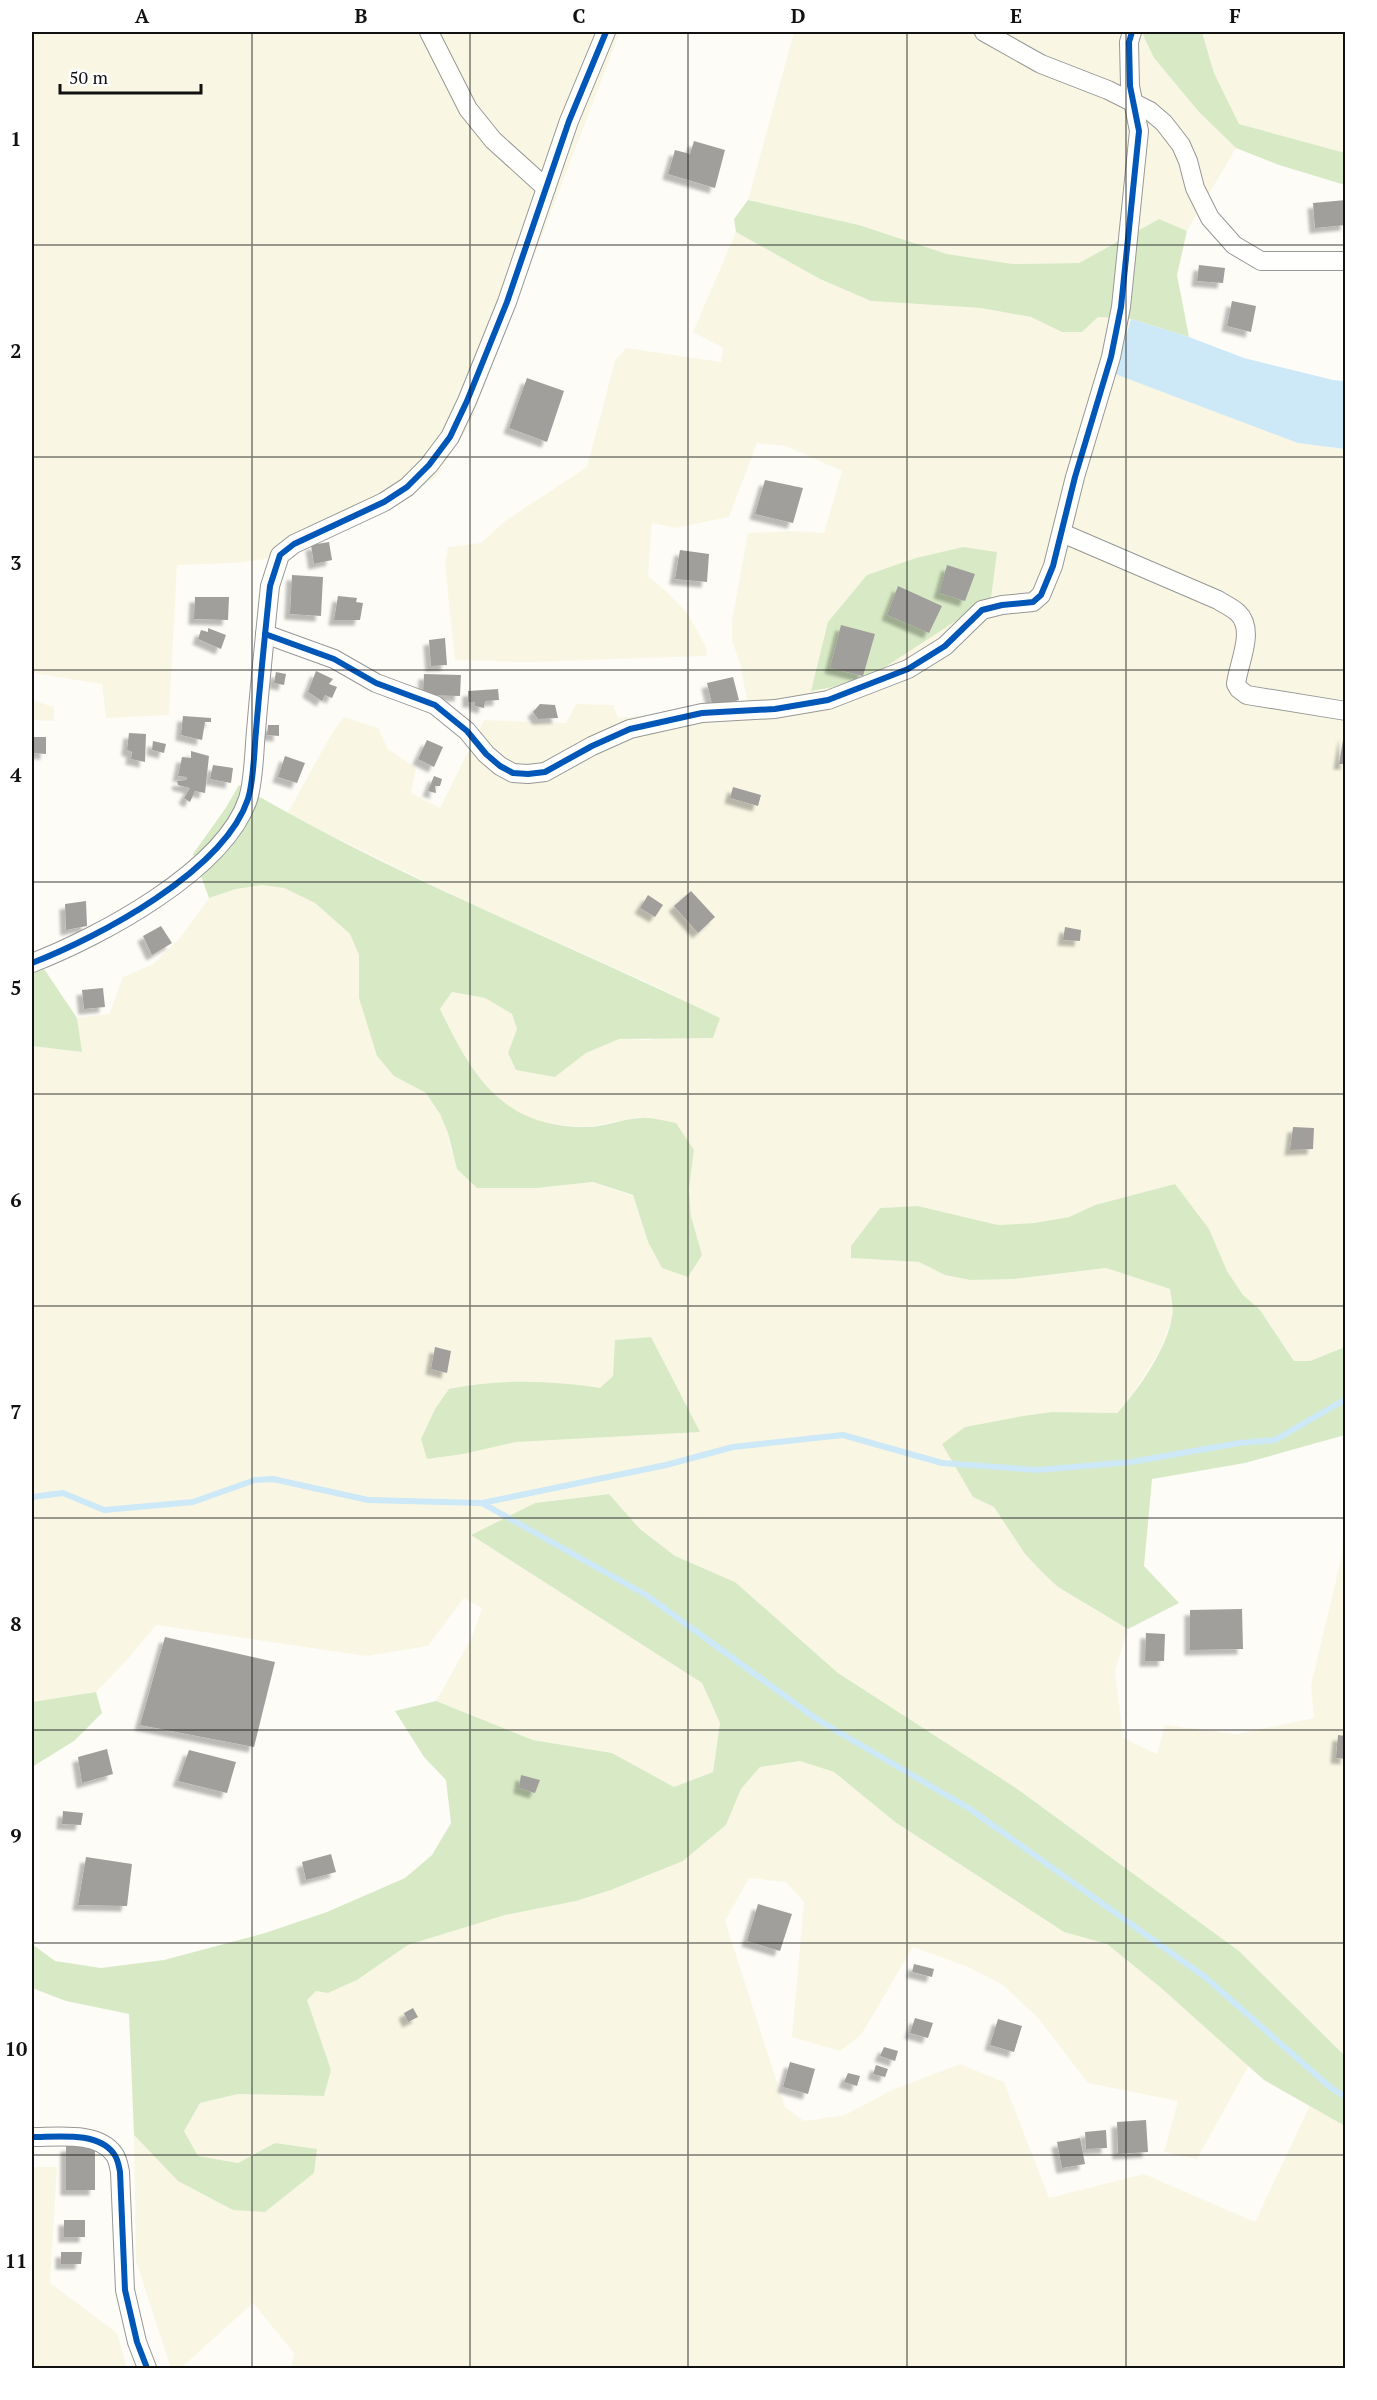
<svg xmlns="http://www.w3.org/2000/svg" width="1377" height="2400" font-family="'PT Serif',serif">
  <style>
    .farmland { fill: #f9f7e4 }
    .forest { fill: #d8eac5 }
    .water { fill: #cde8f7 }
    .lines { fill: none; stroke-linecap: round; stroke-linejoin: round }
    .stream { stroke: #cde8f7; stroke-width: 6 }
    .building { fill: #a19f9c; filter: url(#shadow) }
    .minor-casing { stroke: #979795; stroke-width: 20 }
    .minor { stroke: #fffffe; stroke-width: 18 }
    .cycleway-casing { stroke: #fff; stroke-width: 10 }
    .cycleway { stroke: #0057b8; stroke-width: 6 }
    .grid { fill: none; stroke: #111; stroke-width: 1.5; stroke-opacity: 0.55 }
    .neatline { fill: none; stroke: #111; stroke-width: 2 }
    .grid-label { font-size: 20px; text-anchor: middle; font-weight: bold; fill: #111 }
  </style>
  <defs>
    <filter id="shadow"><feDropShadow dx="-5.5" dy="5.5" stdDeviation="1.5" flood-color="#0004"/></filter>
  </defs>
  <rect width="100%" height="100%" fill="#fdfcf7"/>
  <g class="farmland">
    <path d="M32 32H620L469 426 436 477 384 512 347 525 289 556 235 563 177 565 169 715 106 718 102 684 32 673Z"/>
    <path d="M794 32H1143V35L1154 58 1199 112 1236 148 1187 231 1158 219 1079 263 1013 264 947 254 859 225 748 200Z"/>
    <path d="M1202 32H1345V153L1239 124 1214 73Z"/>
    <path d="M736 232 820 279 871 301 981 308 1031 317 1063 332H1082L1097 317 1131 319 1115 373 1298 443 1345 449V1347L1310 1361H1294L1260 1310 1243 1295 1227 1271 1209 1229 1095 1205 1069 1217 1034 1223 998 1225 918 1206 880 1208 851 1246V1258L919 1262 945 1275 970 1280 1014 1279 1106 1268 1170 1289 1173 1316 1159 1352 1129 1400 1116 1413 1052 1412 965 1427 973 1497 994 1507 1025 1554 1058 1587 1128 1629 1115 1671 1123 1738 1157 1754 1165 1725 1237 1734 1314 1718 1311 1685 1342 1555 1345 1503V2056L1239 1951 1016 1788 838 1673 735 1582 675 1556 640 1529 609 1494 535 1503 471 1535 702 1683 720 1723 713 1772 674 1787 612 1753 533 1740 436 1701 472 1637 482 1608 464 1598 428 1646 366 1656 156 1625 128 1659 96 1692 32 1702V1046L81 1051 77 1018 109 1014 123 977 153 964 180 938 209 898 236 889 262 885 284 888 315 903 350 934 359 955 360 998 394 1076 426 1093 440 1114 448 1133 451 1151 536 1188 593 1182 633 1196 648 1242 702 1255 691 1216 689 1189 694 1150 641 1117 587 1127 540 1123 505 1105 482 1081 458 1047 440 1009 452 992 485 998 512 1014 517 1029 508 1053 555 1077 586 1053 619 1039 649 1040 720 1018 642 980 476 906 287 814 332 733 344 717 378 728 388 749 416 768 411 793 440 808 484 720 566 723 576 704 613 705 618 718 748 706 740 663 732 641V620L748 533 793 531 824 533 842 471 786 446 757 443 729 517 675 528 652 523 648 576 668 593 688 614 707 649 706 656 529 662 455 660 445 565 448 547 481 543 505 521 587 467 615 361 626 348 721 362 723 348 693 332Z"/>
    <path d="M32 700 54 707V721L32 720Z"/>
    <path d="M800 1761 834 1772 895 1822 1064 1932 1107 1944 1160 1987 1249 2065 1197 2159 1164 2152 1178 2101 1088 2083 1038 2018 1003 1985 968 1967 913 1947 861 2035 840 2051 792 2037 804 1902 786 1882 749 1878 725 1921 785 2107 804 2121 845 2115 892 2090 960 2064 1004 2082 1049 2198 1144 2174 1255 2222 1310 2105 1345 2126V2368H291L294 2353 253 2303 181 2368H171L136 2261 134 2135 179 2181 233 2210 275 2143 238 2163 198 2156 184 2131 200 2103 238 2094 324 2096 331 2070 306 2000 316 1991 328 1993 357 1980 408 1945 505 1915 576 1901 611 1890 683 1861 726 1825 741 1789 760 1767Z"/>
    <path d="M32 2167H57L50 2283 117 2333 127 2368H32Z"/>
  </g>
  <g class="forest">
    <path d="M1143 32H1202L1214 73 1239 124 1345 153V185L1279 165 1236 148 1199 112 1154 58 1143 35Z"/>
    <path d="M748 200 859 225 947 254 1013 264 1079 263 1159 219 1187 231 1177 275 1189 337 1131 319 1098 317 1082 332H1062L1031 317 981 308 871 301 820 279 736 232 734 219Z"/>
    <path d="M963 547 997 552 991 598 879 671 849 684 811 691 828 622 867 575 916 558Z"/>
    <path d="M239 785C392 876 560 940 720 1018L713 1038 619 1039 586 1053 555 1077 516 1070 508 1053 517 1029 512 1014 485 998 452 992 440 1009C473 1077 502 1127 586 1127 604 1127 622 1119 640 1118 651 1117 665 1121 676 1123L694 1150 689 1189 691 1216 702 1255 688 1277 662 1268 648 1242 633 1195 593 1182 536 1188H477L457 1169 448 1133 440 1114 426 1093 394 1076 377 1056 359 998V955L350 934 315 903 284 888 262 885 236 889 209 898 193 854 225 809Z"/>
    <path d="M32 951 77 1018 82 1052 32 1046Z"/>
    <path d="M1175 1184 1209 1229 1227 1271 1243 1295 1260 1310 1294 1361H1310L1345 1347V1435L1245 1463 1152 1479 1144 1566 1179 1603 1128 1629 1058 1587 1043 1573 1025 1554 994 1507 973 1497 942 1444 965 1427 1023 1416 1052 1412 1117 1413C1138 1391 1167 1348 1172 1317 1174 1309 1171 1298 1170 1289L1106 1268 1014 1279 970 1280 945 1275 919 1262 851 1258V1246L880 1208 918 1206 998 1225 1034 1223 1069 1217 1095 1205Z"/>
    <path d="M651 1337 700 1432 516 1442 463 1454 427 1459 421 1439 435 1409 449 1389C498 1379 551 1380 600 1388L613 1376 615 1340Z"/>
    <path d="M609 1494 640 1529 675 1556 735 1582 838 1673 1016 1788 1239 1951 1345 2056V2126L1264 2080 1160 1987 1107 1944 1064 1932 895 1822 834 1772 800 1761 760 1767 741 1789 726 1825 683 1861 611 1890 576 1901 505 1915 408 1945 357 1980 328 1993 316 1991 307 2000 331 2070 324 2096 238 2094 200 2103 184 2131 198 2156 238 2163 275 2143 317 2149 314 2173 265 2212 233 2210 178 2181 134 2135 129 2014 66 2001 32 1988V1944L55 1961 101 1968 164 1960 265 1933 327 1912 405 1878 432 1855 451 1823 446 1780 424 1757 395 1711 436 1701 533 1740 612 1753 674 1787 713 1772 720 1723 702 1683 471 1535 535 1503Z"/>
    <path d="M96 1692 102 1713 74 1741 32 1767V1702Z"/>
  </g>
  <path class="water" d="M1131 319 1189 337 1244 358 1333 380 1345 381V449L1298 443 1115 374Z"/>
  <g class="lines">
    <g class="stream">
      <path d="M32 1497 63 1493 104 1510 193 1502 255 1480 273 1479 368 1500 482 1503 666 1465 733 1447 843 1435 942 1463 1038 1470 1131 1462 1239 1443 1275 1440 1346 1399"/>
      <path d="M482 1503 646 1595 818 1720 970 1809 1205 1977 1331 2088 1346 2097"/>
    </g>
  </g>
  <g class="building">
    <path d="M694 141 725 150 715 188 668 174 675 150 690 154Z"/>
    <path d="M1346 200V225L1315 228 1313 203Z"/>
    <path d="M1199 265 1225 268 1223 283 1197 281Z"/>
    <path d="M1232 301 1256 306 1251 332 1227 326Z"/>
    <path d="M527 378 564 391 547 442 509 428Z"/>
    <path d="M765 480 803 488 793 523 755 514Z"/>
    <path d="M329 542 332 560 314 564 311 545Z"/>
    <path d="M680 550 709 554 707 582 675 579Z"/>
    <path d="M947 565 975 574 965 601 939 593Z"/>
    <path d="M292 575 323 577 321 616 290 614Z"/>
    <path d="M898 586 942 606 929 633 887 615Z"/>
    <path d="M338 596 357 598 356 602 363 603 360 620H334Z"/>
    <path d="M195 597H229L228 620 194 619Z"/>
    <path d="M841 625 875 634 863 676 830 668Z"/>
    <path d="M208 628 226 635 221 649 198 639 201 630 208 632Z"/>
    <path d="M445 638 447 665 431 666 429 640Z"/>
    <path d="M316 671 333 679 329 684 337 687 332 698 325 695 322 701 308 692Z"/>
    <path d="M276 672 286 674 284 685 274 683Z"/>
    <path d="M424 674 461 675 460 696 423 695Z"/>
    <path d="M733 677 739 700 713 708 707 683Z"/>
    <path d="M498 689 499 700 485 701 484 708 475 706V702H468V691Z"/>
    <path d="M540 704 555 705 558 718 538 719 533 712Z"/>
    <path d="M183 716 211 718V722H205L202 740 181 735Z"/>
    <path d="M268 725H279V736L267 735Z"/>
    <path d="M129 733 146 734 145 762 131 759 132 752 127 750Z"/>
    <path d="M1344 734 1346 764H1339Z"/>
    <path d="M32 737H46V754L32 753Z"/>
    <path d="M427 740 443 747 434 767 418 759Z"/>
    <path d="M153 741 166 744 164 753 152 750Z"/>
    <path d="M191 751 209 756 205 793 195 791 190 802 184 798 190 788 178 785 177 781 187 780V777L178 776 182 757 191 758Z"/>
    <path d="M285 756 305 763 297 783 278 777Z"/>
    <path d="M213 765 233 768 231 783 210 779Z"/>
    <path d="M434 776 442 779 440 786H435L436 793 428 791Z"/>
    <path d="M733 787 761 795 758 806 730 798Z"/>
    <path d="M691 891 715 917 698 933 674 906Z"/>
    <path d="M648 895 663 905 655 917 640 908Z"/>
    <path d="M86 901 87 926 66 930 65 904Z"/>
    <path d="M161 926 172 943 152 955 143 936Z"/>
    <path d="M1065 927 1081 930 1080 941 1063 940Z"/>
    <path d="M103 988 105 1007 84 1009 82 990Z"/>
    <path d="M1293 1127 1314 1128 1313 1149 1290 1150Z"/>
    <path d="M435 1347 451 1351 447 1373 431 1369Z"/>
    <path d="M1242 1609 1243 1649 1190 1650V1610Z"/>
    <path d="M1146 1633 1165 1634 1164 1661H1145Z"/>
    <path d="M165 1637 275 1662 254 1747 140 1725Z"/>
    <path d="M1338 1735 1346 1736V1759L1336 1758Z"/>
    <path d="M107 1749 113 1774 82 1783 78 1757Z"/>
    <path d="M189 1750 236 1762 227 1793 178 1781Z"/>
    <path d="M521 1775 540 1780 535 1793 519 1788Z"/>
    <path d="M63 1811 83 1813 81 1825 62 1824Z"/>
    <path d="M331 1854 336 1872 306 1880 302 1862Z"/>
    <path d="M86 1857 132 1864 127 1906 78 1905Z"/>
    <path d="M758 1904 792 1914 780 1951 747 1941Z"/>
    <path d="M914 1964 934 1969 932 1977 912 1972Z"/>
    <path d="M413 2008 418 2017 408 2022 404 2013Z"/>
    <path d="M915 2018 933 2023 928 2038 910 2033Z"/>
    <path d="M998 2019 1022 2026 1014 2052 990 2045Z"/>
    <path d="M884 2047 898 2051 895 2061 880 2056Z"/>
    <path d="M790 2062 815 2069 808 2094 783 2087Z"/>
    <path d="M876 2065 888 2069 885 2077 873 2074Z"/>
    <path d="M848 2073 860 2076 857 2086 844 2082Z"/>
    <path d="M1146 2120 1148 2152 1118 2154 1117 2122Z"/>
    <path d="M1106 2130 1107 2148 1086 2149 1085 2132Z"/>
    <path d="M1080 2138 1085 2164 1062 2168 1057 2142Z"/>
    <rect x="66" y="2146" width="29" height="44"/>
    <rect x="64" y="2220" width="21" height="17"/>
    <path d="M61 2252H82L81 2264H61Z"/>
  </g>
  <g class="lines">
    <g class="minor-casing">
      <g id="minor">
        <path d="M429 32 468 109 493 140 546 188"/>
        <path d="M984 32 1041 64 1108 90 1150 111 1164 123 1181 145 1188 161 1195 188 1210 218 1234 245 1261 261H1346"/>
        <path d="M1062 533 1218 600C1224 604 1233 608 1238 613 1256 630 1238 664 1236 684L1239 689 1247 695 1346 711"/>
        <path d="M265 634 334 659 376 683 435 705 467 731 486 754 500 766 513 773 528 774 545 772 592 746 630 729 702 713 775 709 828 700 908 669 945 646 982 610 1002 605 1033 602 1041 595 1053 566 1075 477 1111 357 1121 307 1139 131 1130 86 1129 42 1132 32"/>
        <path d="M32 963C99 937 224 871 248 799 254 780 254 751 256 731 260 683 265 634 270 586L280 555 294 544 384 502 407 487 429 465 450 437 467 401 507 302 569 121 606 32"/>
        <path d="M32 2137C57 2137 98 2131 114 2154 118 2159 119 2167 120 2172L125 2290 137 2342 147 2368"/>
      </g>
    </g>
    <use href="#minor" class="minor"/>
    <g class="cycleway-casing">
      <g id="cycleway">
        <path d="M265 634 334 659 376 683 435 705 467 731 486 754 500 766 513 773 528 774 545 772 592 746 630 729 702 713 775 709 828 700 908 669 945 646 982 610 1002 605 1033 602 1041 595 1053 566 1075 477 1111 357 1121 307 1139 131 1130 86 1129 42 1132 32"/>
        <path d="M32 963C99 937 224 871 248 799 254 780 254 751 256 731 260 683 265 634 270 586L280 555 294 544 384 502 407 487 429 465 450 437 467 401 507 302 569 121 606 32"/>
        <path d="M32 2137C57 2137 98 2131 114 2154 118 2159 119 2167 120 2172L125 2290 137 2342 147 2368"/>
      </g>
    </g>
    <use href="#cycleway" class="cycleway"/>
  </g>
  <path class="grid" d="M252 32V2368M470 32V2368M688 32V2368M907 32V2368M1126 32V2368M32 245H1346M32 457H1346M32 670H1346M32 882H1346M32 1094H1346M32 1306H1346M32 1518H1346M32 1730H1346M32 1943H1346M32 2155H1346"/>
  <rect width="1377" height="2400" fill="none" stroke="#ffffff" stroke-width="66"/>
  <path d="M60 84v9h141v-9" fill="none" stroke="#111111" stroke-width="3"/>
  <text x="69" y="84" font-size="18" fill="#111111" stroke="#ffffff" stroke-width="4.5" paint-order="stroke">50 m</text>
  <rect x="33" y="33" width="1311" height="2334" class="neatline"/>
  <g class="grid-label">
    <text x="142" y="23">A</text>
    <text x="361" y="23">B</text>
    <text x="579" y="23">C</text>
    <text x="798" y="23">D</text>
    <text x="1016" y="23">E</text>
    <text x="1235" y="23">F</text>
    <text x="16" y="146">1</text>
    <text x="16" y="358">2</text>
    <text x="16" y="570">3</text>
    <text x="16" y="782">4</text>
    <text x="16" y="995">5</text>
    <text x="16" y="1207">6</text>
    <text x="16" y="1419">7</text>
    <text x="16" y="1631">8</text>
    <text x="16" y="1843">9</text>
    <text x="16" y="2056">10</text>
    <text x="16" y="2268">11</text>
  </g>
</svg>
